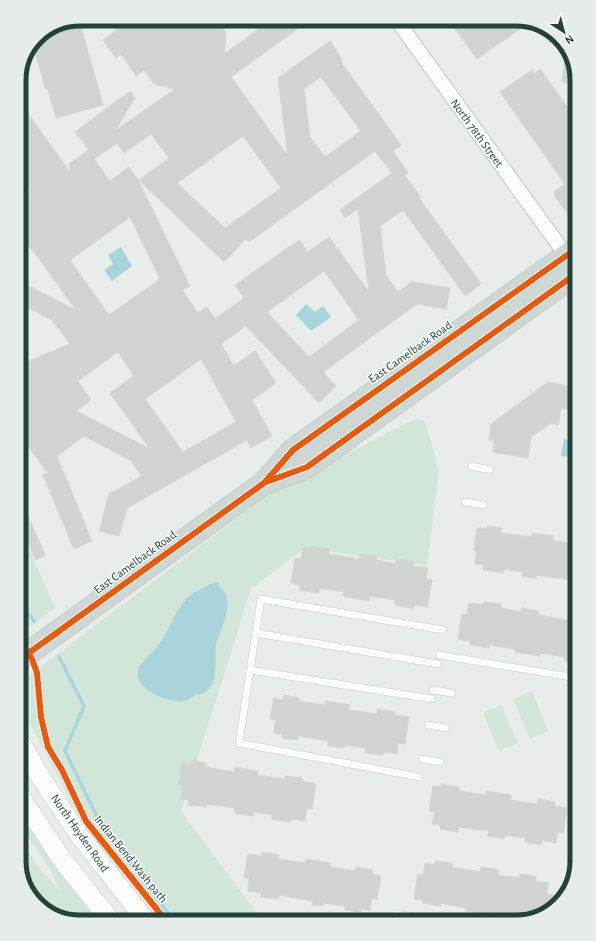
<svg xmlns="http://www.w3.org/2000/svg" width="596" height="941" font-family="'Alegreya Sans',sans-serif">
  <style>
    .green { fill: #d1e6d8 }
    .water { fill: #a9d4db }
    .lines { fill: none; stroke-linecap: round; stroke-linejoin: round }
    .stream { stroke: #a9d4db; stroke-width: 3.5 }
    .building { fill: #cfd4d2; stroke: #d1d6d4; fill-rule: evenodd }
    .lane-casing { stroke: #c5cac8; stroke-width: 8 }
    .street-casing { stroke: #c5cac8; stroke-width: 16 }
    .secondary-casing { stroke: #c3cbc8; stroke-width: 20 }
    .primary-casing { stroke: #c3ccc9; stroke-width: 24 }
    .lane { stroke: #fcfcfc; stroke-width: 7 }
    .street { stroke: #fcfcfc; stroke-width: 14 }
    .secondary { stroke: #fcfcfc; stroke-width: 19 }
    .primary { stroke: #cfd7d5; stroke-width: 22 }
    .cycleway-casing { stroke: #f7fbf9; stroke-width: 8 }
    .cycleway { stroke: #e8590c; stroke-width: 6 }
    .labels { text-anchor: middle; stroke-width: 3; stroke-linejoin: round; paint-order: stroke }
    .street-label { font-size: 12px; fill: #24423a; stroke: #f7fbf9 }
    .rim { fill: none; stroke: #24423a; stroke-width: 5 }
  </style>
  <rect width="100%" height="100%" fill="#e8edeb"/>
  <g class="green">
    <path d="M417 418 425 422 439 470 427 565 305 548 251 589 181 811 256 912 307 922H162L81 821 19 703V683L272 492Z"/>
    <path d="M19 526 55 608 19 635Z"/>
    <path d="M532 691 548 731 530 739 513 699Z"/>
    <path d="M501 705 518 743 499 751 483 713Z"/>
    <path d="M19 813 61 874 98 922H77L46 912 25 888 19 861V837L40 869 60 891 51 870 19 825Z"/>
  </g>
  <g class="water">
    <path d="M121 247 132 266 112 281 104 270 113 264 108 255Z"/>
    <path d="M306 304 315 312 323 306 331 317 311 331 296 315Z"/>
    <path d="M564 439 577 442V458L561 456Z"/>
    <path d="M215 582H219V586C234 597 226 618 220 633 219 637 217 641 216 644 214 656 218 676 211 686 210 687 207 691 207 691 204 693 199 694 195 695 192 697 188 700 185 701 172 704 142 692 138 678 134 667 149 656 156 648 168 634 173 614 186 599 194 591 205 587 215 582Z"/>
  </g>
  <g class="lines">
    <g class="stream">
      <path d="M19 601 34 621"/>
      <path d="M59 657 84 706 65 751 101 825 175 922"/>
    </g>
  </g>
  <g class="building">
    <path d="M132 19H216L226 33 224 54 272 19H311L231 77 288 156 278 78 330 41 343 61 341 62 401 145 393 151 408 173 405 176 421 197 419 198 481 284 465 296 403 210 380 226 386 275 398 292 412 282 450 288 446 309 417 304 323 372 336 386 319 403 246 326 221 344 234 366 255 351 276 383 252 400 272 436 251 448 247 440 127 508 119 536 99 531 109 494 142 476 130 460 84 436 57 456 92 541 74 549 43 475 48 473 19 434V365L70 344 52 320 19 303V281L76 310 32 249 31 250 19 233V200L30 192 19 176V101L72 175 69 164 89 150 75 132 130 91 135 98 115 131 175 89 154 84 144 70 136 76 121 54 116 58 103 40ZM321 77 361 131 325 157 310 137 304 89ZM151 134 169 158 139 180 224 262 246 239 249 242 375 151 392 173 340 210 345 218 358 209 369 292 329 237 308 252 299 240 235 285 244 298 215 319 207 307 198 313 182 290 190 286 138 180 129 167 110 181 94 159 117 143 124 153ZM243 136 281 188 225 228 177 183ZM130 217 160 279 109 315 70 260ZM324 271 359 320 309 357 267 312ZM118 352 134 376 110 393 150 449 76 411 91 400 78 381ZM201 359 236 422 183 452 145 399Z"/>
    <path d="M448 19H488L492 24 498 19H520L530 22 477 59Z"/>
    <path d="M79 20 103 105 56 118 48 89 46 90 35 52 37 51 35 42 37 37Z"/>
    <path d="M565 61 573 63 577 85 562 82Z"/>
    <path d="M540 69 569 109 577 100V115L568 126 577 136V227L554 195 556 194 554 192 565 184 500 92 532 70 534 74Z"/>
    <path d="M548 382 577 388V411L561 408 558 425 551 423 531 437 528 458 493 452 494 441 489 440 491 424Z"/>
    <path d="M19 495 45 555 36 560 19 521Z"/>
    <path d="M487 526 502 528 501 533 532 537V533L553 536V541L577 544V581L536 575V579L522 576 523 572 504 569V573L483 570 484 565 475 564 477 551H474L477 528 487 529Z"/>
    <path d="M312 546 330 549 329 554 359 559 360 554 377 557 376 560 396 564V559L415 562 413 566 428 568 426 579 432 580 427 607 414 605 413 608 395 605V600L370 596 369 601 343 596 344 592 319 588V593L299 590 300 585 291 583 295 558 301 559 303 547 311 549Z"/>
    <path d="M484 602 501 604V608L521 612 522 608 538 611V615L567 620 568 616 577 618V663L565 661V657L541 653 540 656 515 652V649L490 645 489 648 470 645V641L458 639 462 614H467L469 603 483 605Z"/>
    <path d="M284 695 299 698V701L325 705V701L350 705 349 710 377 714V709L395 712V715L409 717 405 744 398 743 397 754 384 752 383 755 365 753 366 748 345 745V748L328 746V741L298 736V740L282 738 283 734 274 733 276 720 270 719 274 698 283 700Z"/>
    <path d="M191 760 206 763 205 767 234 772 235 767 258 771 257 775 284 779 285 776 302 778V781L316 784 312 809 307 808 305 821 292 819 291 822 272 819V815L254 812 253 816 234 813 235 808 207 804 206 807 188 805 189 800 181 799 183 786 178 785 182 763 191 765Z"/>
    <path d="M441 784 459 787V791L485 795 486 791 511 795 510 800 537 804 538 799 555 802 554 806 567 808 563 833 557 832 556 843 542 840 541 845 525 842V838L505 835 504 839 488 836 489 831 459 827 458 832 440 829V825L432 824 435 812 429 811 433 786 441 787Z"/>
    <path d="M262 852 279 855 278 859 306 863V859L330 863V867L356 871V867L373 870 372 874 381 876 377 899 372 898 370 910 361 909V912L345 910V906L323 903V906L312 905 313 901 279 895 278 899 260 897 262 893 248 891 249 878H244L248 854 262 856Z"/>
    <path d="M435 861 452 863V867L480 872 481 867 499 870 498 875 519 878V874L536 877 535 881 548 883 547 894 553 895 551 908 543 916 522 921 516 920 517 915 491 912V915L466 911V908L441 903 440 906 423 903V900L414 899 418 874 423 875 425 863 435 865Z"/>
  </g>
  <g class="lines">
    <g class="lane-casing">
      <g id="lane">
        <path d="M471 466 490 470"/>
        <path d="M465 502 484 505"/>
        <path d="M256 633 438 664"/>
        <path d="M439 655 577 678"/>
        <path d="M250 670 432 699"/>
        <path d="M433 690 452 693"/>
        <path d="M428 725 446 728"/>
        <path d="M422 759 441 762"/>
        <path d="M419 777 239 743 261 599 443 630"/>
        <path d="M573 787H577"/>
        <path d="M396 914 415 917"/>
      </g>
    </g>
    <g class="street-casing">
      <path id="street" d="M396 19 560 247 570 253 574 258"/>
    </g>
    <g class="secondary-casing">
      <g id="secondary">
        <path d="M19 740 43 781 79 835 147 922"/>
        <path d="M19 794 63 861 112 922"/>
      </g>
    </g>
    <g class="primary-casing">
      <g id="primary">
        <path d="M267 482 307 467 577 273"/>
        <path d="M19 660 264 483 293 450 577 248"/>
      </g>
    </g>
    <use href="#lane" class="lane"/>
    <use href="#street" class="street"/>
    <use href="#secondary" class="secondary"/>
    <use href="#primary" class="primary"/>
    <g class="cycleway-casing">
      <g id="cycleway">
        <path d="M266 482 307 467 577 273"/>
        <path d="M19 641 24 646 32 659 37 673 41 717 48 747 62 770 86 821 167 922"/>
        <path d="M19 660 264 483 293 450 577 248"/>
      </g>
    </g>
    <use href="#cycleway" class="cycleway"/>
  </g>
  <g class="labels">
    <g class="street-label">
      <text transform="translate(477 133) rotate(54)" y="4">North 78th Street</text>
      <text transform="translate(410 352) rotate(-35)" y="4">East Camelback Road</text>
      <text transform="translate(135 562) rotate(-36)" y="4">East Camelback Road</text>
      <text transform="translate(80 833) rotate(55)" y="4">North Hayden Road</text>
      <text transform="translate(131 859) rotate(51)" y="4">Indian Bend Wash path</text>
    </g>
  </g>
  <path d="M0 0H596V941H0ZM80 26H516A54 54 0 0 1 570 80V861A54 54 0 0 1 516 915H80A54 54 0 0 1 26 861V80A54 54 0 0 1 80 26Z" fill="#e6ecea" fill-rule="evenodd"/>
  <path class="rim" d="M80 26H516A54 54 0 0 1 570 80V861A54 54 0 0 1 516 915H80A54 54 0 0 1 26 861V80A54 54 0 0 1 80 26Z"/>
  <g transform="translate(564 32) rotate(144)" stroke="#f7fbf9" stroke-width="3" paint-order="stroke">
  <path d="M0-3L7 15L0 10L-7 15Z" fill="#24423a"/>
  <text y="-6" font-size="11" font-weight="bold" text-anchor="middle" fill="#24423a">N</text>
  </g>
</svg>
